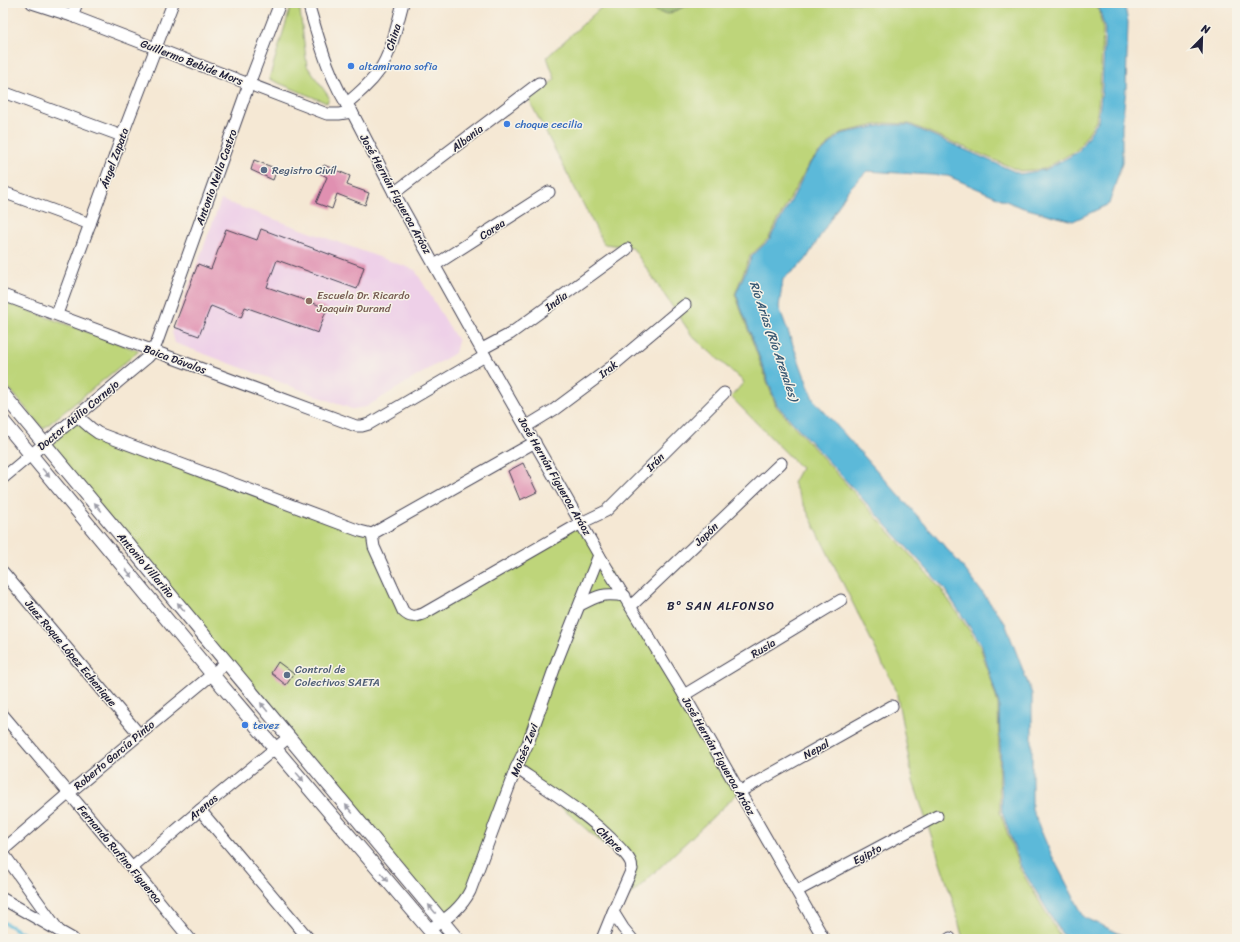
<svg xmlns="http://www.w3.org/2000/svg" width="1240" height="942" font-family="Sriracha,sans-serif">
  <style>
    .built { fill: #eed0e8 }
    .green { fill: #bed57a; stroke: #707c5a }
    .forest { fill: #96b66a; stroke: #5c6c52 }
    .water { fill: #5bb9d9; stroke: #3e6e8a }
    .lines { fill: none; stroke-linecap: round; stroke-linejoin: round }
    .stream { stroke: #5bb9d9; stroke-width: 3.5 }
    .building { fill: #e090b1 }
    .minor-casing { stroke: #424052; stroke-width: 13 }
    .tertiary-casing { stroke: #424052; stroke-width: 15 }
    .minor { stroke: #fff; stroke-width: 11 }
    .tertiary { stroke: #fff; stroke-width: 13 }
    .oneway { fill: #9c9ca7 }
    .shop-dot { fill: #3f7fe0; stroke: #f7f3e8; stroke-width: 1.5 }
    .service-dot { fill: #5c6f8a; stroke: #f7f3e8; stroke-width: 1.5 }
    .education-dot { fill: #8d6e63; stroke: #f7f3e8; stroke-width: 1.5 }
    .labels { text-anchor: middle; stroke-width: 3; stroke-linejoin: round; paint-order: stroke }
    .street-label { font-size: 11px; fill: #22223b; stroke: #f7f3e8 }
    .shop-label { font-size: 11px; fill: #366cbe; stroke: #f7f3e8; text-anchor: start }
    .service-label { font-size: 11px; fill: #4e5e75; stroke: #f7f3e8; text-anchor: start }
    .education-label { font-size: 11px; fill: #785e54; stroke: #f7f3e8; text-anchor: start }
    .water-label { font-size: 12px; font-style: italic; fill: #365772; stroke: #f7f3e8 }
    .neighbourhood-label { font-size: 12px; letter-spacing: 1px; fill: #22223b; stroke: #f7f3e8 }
  </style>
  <rect width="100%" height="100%" fill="#f7f3e8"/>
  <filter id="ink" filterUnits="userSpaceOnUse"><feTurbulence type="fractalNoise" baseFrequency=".025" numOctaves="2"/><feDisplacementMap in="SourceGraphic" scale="8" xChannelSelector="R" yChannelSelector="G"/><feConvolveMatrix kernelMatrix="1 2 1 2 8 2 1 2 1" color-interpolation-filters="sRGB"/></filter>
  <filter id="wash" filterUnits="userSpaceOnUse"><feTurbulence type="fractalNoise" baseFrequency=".012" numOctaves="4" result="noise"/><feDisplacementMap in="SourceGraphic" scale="16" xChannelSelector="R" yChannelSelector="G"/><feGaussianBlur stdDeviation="0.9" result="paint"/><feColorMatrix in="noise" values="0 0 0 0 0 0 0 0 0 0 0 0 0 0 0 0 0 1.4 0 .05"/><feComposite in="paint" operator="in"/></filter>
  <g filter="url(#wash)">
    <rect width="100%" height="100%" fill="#f5e8d4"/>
    <path class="built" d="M221 200 415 270 458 341 455 353 366 407 352 409 175 343 172 332Z"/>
    <g class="green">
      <path d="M292 3H299L307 66 329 97 327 103 269 79Z"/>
      <path d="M606 3H651L657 12 668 14 693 3H1097L1103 30 1100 89 1096 121 1077 150 1044 169 1020 171 910 124 885 123 840 133 810 162 768 239 750 256 735 294 776 406 941 589 980 646 998 704 1000 812 1020 869 1060 936 1066 939H963L952 898 913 781 896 690 793 483 801 468 731 397 744 382 693 337 632 247 604 244 529 100 555 79 547 57Z"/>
      <path d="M3 301 139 351 43 429 3 381Z"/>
      <path d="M77 416 98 433 372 534 408 616 581 523 739 792 613 912 632 869 516 768 465 900 443 922 45 444Z"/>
    </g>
    <path class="forest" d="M651 3H693L668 14 657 12Z"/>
    <path class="water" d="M1098 3H1124L1128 22 1126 89 1122 126V163L1109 204 1073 221 1020 207 948 176 867 171 848 190 805 261 783 279 779 307 813 399 963 567 1005 623 1032 694V809L1050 852 1084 917 1131 939H1072L1062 934 1021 867 1002 812 999 704 981 644 943 587 777 405 736 294 752 256 769 240 791 201 811 162 841 134 885 125H909L1020 174 1045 170 1078 152 1098 121 1102 89 1105 30Z"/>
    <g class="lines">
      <path class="stream" d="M3 922 33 939"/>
    </g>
    <g id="blocks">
      <g class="building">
        <path d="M254 160 277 169 273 180 251 170Z"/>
        <path d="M324 165 350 176 347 185 369 193 365 205 337 194 332 209 316 203 327 177 320 173Z"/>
        <path d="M226 229 257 240 261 229 364 267 357 289 277 260 267 287 327 308 318 333 245 307 241 318 211 306 199 336 174 327 198 264 211 269Z"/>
        <path d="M523 463 537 492 520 500 508 471Z"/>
        <path d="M278 662 294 674 286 685 271 673Z"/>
      </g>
    </g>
  </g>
  <g filter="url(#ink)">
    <use href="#blocks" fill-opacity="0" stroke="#424052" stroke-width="1"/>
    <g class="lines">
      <g class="minor-casing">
        <g id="minor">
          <path d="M32 3 72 16 327 114H339L352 112"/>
          <path d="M308 3C319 40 329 80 352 112L394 193 485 356 599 555 684 695 824 939"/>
          <path d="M72 16 77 3"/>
          <path d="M3 92 122 136"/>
          <path d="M346 104C358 94 370 84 379 71 392 52 397 24 403 3"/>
          <path d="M3 192 90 224"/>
          <path d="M394 193 539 83"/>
          <path d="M435 265 549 192"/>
          <path d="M3 295 356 426H362L369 424 485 356"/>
          <path d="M57 314 122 136 173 3"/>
          <path d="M482 349 510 334 627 249"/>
          <path d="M77 416 91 428 98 433 360 531 372 534 535 442"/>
          <path d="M527 426 555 409 610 368 685 305"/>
          <path d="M3 478 148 357 153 351 157 342 249 84 280 3"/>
          <path d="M372 534 374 547 403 611C410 618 414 617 423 614L581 523 606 511 724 393"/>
          <path d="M3 572 139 734"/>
          <path d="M580 605C599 595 603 593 625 596"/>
          <path d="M631 606 781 463"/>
          <path d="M684 695 841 600"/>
          <path d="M3 715 132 868 190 939"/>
          <path d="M516 768C552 792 591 816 620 848 624 853 629 857 631 863 632 865 631 867 632 869L613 912 623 928 632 939"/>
          <path d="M739 792 892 706"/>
          <path d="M200 810 309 939"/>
          <path d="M3 850 69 793 227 662"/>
          <path d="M3 853 59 931"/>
          <path d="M132 868 200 810 289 737"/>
          <path d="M797 891 937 816"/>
          <path d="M3 899 73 939"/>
          <path d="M429 929C446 920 461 909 470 891L516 768 528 743 557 661 599 555"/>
          <path d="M602 939 613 912"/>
          <path d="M949 939 950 938"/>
        </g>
      </g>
      <g class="tertiary-casing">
        <g id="tertiary">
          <path d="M3 394 457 939"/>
          <path d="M3 421 212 674 437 939"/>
        </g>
      </g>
      <use href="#minor" class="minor"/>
      <use href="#tertiary" class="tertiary"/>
    </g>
    <defs><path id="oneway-solid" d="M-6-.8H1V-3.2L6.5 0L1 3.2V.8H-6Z"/></defs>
    <g class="oneway">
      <use href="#oneway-solid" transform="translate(46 473) rotate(50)"/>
      <use href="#oneway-solid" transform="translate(98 507) rotate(-130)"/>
      <use href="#oneway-solid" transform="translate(129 573) rotate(50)"/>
      <use href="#oneway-solid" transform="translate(181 607) rotate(-130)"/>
      <use href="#oneway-solid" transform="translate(264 707) rotate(-129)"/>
      <use href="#oneway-solid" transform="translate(300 777) rotate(50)"/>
      <use href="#oneway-solid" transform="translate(349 809) rotate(-130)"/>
      <use href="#oneway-solid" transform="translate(384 877) rotate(50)"/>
      <use href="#oneway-solid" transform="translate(432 909) rotate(-130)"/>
    </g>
  </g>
  <g class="shop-dot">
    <circle cx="351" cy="66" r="4"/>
    <circle cx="507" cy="124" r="4"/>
    <circle cx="245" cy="725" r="4"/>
  </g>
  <g class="service-dot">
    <circle cx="264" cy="170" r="4"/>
    <circle cx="287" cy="675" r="4"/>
  </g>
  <circle class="education-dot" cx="309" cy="301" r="4"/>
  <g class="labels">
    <g class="street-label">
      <text transform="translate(393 37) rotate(-73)" y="4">China</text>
      <text transform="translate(192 62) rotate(21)" y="4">Guillermo Bebide Mors</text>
      <text transform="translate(467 138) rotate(-37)" y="4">Albania</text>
      <text transform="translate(114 158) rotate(-70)" y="4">Ángel Zapata</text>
      <text transform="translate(216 177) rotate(-70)" y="4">Antonio Nella Castro</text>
      <text transform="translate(396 194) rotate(61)" y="4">José Hernán Figueroa Aráoz</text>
      <text transform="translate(492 229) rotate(-33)" y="4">Corea</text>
      <text transform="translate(556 301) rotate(-36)" y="4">India</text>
      <text transform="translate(175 359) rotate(20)" y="4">Baica Dávalos</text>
      <text transform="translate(608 369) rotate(-38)" y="4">Irak</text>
      <text transform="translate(78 415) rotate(-40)" y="4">Doctor Atilio Cornejo</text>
      <text transform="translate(655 462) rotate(-45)" y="4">Irán</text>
      <text transform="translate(555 476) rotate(60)" y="4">José Hernán Figueroa Aráoz</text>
      <text transform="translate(706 534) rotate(-44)" y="4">Japón</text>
      <text transform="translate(146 565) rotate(50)" y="4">Antonio Villariño</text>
      <text transform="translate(763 648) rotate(-31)" y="4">Rusia</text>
      <text transform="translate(71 653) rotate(50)" y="4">Juez Roque López Echenique</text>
      <text transform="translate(816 749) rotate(-29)" y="4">Nepal</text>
      <text transform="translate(524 750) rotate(-68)" y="4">Moisés Zevi</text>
      <text transform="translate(114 755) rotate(-40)" y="4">Roberto García Pinto</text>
      <text transform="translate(719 756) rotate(60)" y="4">José Hernán Figueroa Aráoz</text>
      <text transform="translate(203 807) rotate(-40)" y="4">Arenas</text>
      <text transform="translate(610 839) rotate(44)" y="4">Chipre</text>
      <text transform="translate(120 854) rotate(50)" y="4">Fernando Rufino Figueroa</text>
      <text transform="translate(867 854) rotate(-28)" y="4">Egipto</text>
    </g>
    <g class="shop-label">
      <text x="359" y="70">altamirano sofia</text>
      <text x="515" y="128">choque cecilia</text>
      <text x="253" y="729">tevez</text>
    </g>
    <g class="service-label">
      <text x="272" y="174">Registro Civíl</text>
      <text x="295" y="673">Control de<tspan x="295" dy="13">Colectivos SAETA</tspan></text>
    </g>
    <g class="education-label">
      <text x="317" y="299">Escuela Dr. Ricardo<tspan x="317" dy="13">Joaquin Durand</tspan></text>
    </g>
    <g class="water-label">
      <text transform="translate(774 341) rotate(71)" y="4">Río Arias (Río Arenales)</text>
    </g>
    <g class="neighbourhood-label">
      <text x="721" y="610">B° SAN ALFONSO</text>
    </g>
  </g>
  <rect width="1240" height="942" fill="none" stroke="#f7f3e8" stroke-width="16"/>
  <g transform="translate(1202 38) rotate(23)" stroke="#f7f3e8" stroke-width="3" paint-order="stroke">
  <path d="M0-3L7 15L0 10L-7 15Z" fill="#22223b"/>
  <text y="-6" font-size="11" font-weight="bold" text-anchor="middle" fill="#22223b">N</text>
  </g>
</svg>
